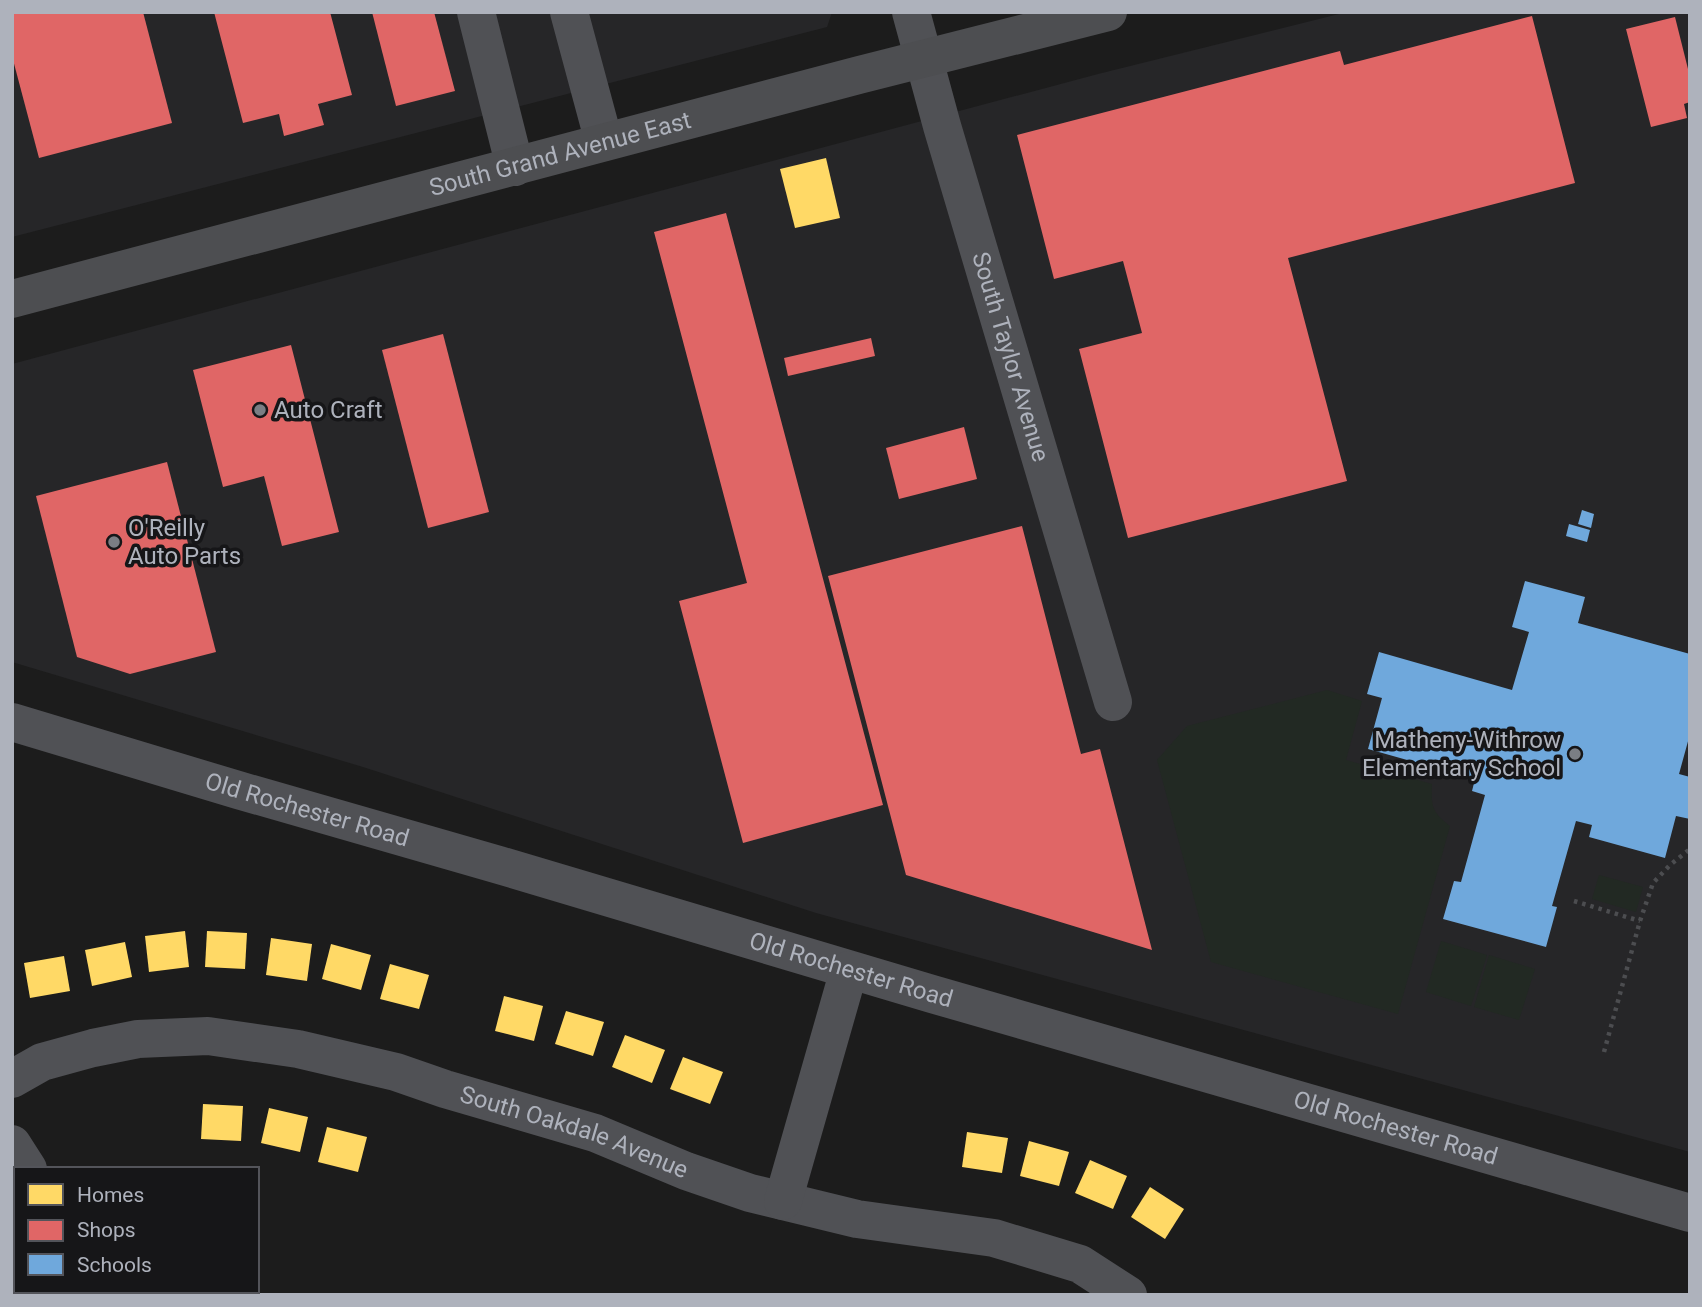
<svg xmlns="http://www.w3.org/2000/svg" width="1702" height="1307" font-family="Roboto,sans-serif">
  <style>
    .built { fill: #262628 }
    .green { fill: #222923 }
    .homes { fill: #ffd966 }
    .shops { fill: #e06666 }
    .schools { fill: #6fa8dc }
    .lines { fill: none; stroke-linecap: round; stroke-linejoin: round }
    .path { stroke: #4c4d50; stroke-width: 4.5; stroke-dasharray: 3.5 5; stroke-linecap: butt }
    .minor { stroke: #505155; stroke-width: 38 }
    .major { stroke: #4d4e51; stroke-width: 38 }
    .poi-dot { fill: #7b7e84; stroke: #161618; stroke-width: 2.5 }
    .labels { text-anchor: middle; stroke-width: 7; stroke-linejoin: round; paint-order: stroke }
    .street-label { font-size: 24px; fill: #aeb2bc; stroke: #161618 }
    .poi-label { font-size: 24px; fill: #aeb2bc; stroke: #161618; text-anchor: start }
  </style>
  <rect width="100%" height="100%" fill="#1c1c1c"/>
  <g class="built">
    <path d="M12 12H832L827 27 12 237Z"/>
    <path d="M1347 12H1690V1152L816 913 363 767 12 662V364L1098 74Z"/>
  </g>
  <g class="green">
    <path d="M1327 690 1362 701 1346 760 1432 784C1431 807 1432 812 1450 826L1398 1014 1211 962 1157 760 1187 726Z"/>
    <path d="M1599 875 1643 887 1636 912 1592 899Z"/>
    <path d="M1441 941 1487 955 1471 1006 1426 992Z"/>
    <path d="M1489 955 1535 969 1519 1020 1474 1007Z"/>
  </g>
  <g class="homes">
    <path d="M826 158 840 218 795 228 780 169Z"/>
    <path d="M185 931 189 967 149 972 145 936Z"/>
    <path d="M207 931 247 933 245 969 205 967Z"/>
    <path d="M271 938 312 944 307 981 266 975Z"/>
    <path d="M125 942 132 977 92 986 85 950Z"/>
    <path d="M331 944 371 955 361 990 322 979Z"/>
    <path d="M64 956 70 991 30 998 24 963Z"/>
    <path d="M390 964 429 975 419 1009 380 999Z"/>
    <path d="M504 996 543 1006 534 1041 495 1031Z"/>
    <path d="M566 1011 604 1022 593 1056 555 1044Z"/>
    <path d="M625 1035 665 1050 652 1083 612 1067Z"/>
    <path d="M683 1057 723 1072 710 1104 670 1089Z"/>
    <path d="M203 1104 243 1106 241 1141 201 1139Z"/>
    <path d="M269 1108 308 1117 300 1152 261 1143Z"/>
    <path d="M327 1127 367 1137 358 1172 318 1162Z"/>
    <path d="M967 1132 1008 1138 1002 1173 962 1167Z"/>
    <path d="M1029 1141 1069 1152 1059 1186 1020 1176Z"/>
    <path d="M1090 1160 1127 1176 1113 1209 1075 1193Z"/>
    <path d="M1150 1187 1184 1209 1165 1239 1131 1217Z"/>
    <path d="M186 1291H234L231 1295H183Z"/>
  </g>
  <g class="shops">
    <path d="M12 12H143L172 123 39 158 12 56Z"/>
    <path d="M214 12H330L352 95 318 104 324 125 284 136 279 114 243 123Z"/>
    <path d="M372 12H434L455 91 396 106Z"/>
    <path d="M1532 16 1575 183 1288 258 1347 481 1128 538 1079 349 1142 333 1123 261 1054 279 1017 135 1340 51 1344 65Z"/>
    <path d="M1675 17 1690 77V102L1684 104 1687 118 1651 127 1626 29Z"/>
    <path d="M726 213 883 805 743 843 679 601 747 583 654 232Z"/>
    <path d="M443 334 489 512 428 528 382 350Z"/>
    <path d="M871 338 875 356 788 376 784 358Z"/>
    <path d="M291 345 339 532 282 546 264 476 223 487 193 370Z"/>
    <path d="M964 427 977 479 899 499 886 448Z"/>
    <path d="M167 462 216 652 130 674 77 657 36 496Z"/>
    <path d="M1022 526 1081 754 1100 749 1152 950 906 875 828 576Z"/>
  </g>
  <g class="schools">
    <path d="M1582 510 1594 514 1591 528 1578 524Z"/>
    <path d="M1569 524 1590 530 1587 542 1566 536Z"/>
    <path d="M1525 581 1585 597 1578 623 1690 654V734L1679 774 1690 777V819L1676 816 1665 858 1589 837 1592 825 1576 821 1552 906 1557 907 1546 947 1443 919 1454 881 1461 882 1485 795 1472 791 1475 779 1368 749 1382 698 1367 694 1379 652 1512 690 1529 632 1512 627Z"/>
  </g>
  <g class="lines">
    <g class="path">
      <path d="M1574 901 1640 921"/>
      <path d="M1604 1052 1640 921 1653 883 1670 865 1690 849"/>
    </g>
    <g class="minor">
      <path d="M476 12 515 167"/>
      <path d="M569 12 604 142"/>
      <path id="s1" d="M911 12 942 126 1113 702"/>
      <path id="s2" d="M12 722 238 790 499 865 932 994 1690 1213"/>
      <path id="s3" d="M12 1079 42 1062 93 1048 138 1039 208 1036 298 1049 396 1072 445 1089 595 1133 686 1171 750 1193 857 1219 994 1238 1080 1264 1128 1295"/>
      <path d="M12 1144 28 1169"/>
      <path d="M783 1201 849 970"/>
      <path d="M98 1291 100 1295"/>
    </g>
    <path class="major" id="s4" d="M12 299 859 75 1108 12"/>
  </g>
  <g class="poi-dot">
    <circle cx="260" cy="410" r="7"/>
    <circle cx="114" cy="542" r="7"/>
    <circle cx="1575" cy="754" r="7"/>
  </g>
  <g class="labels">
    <g class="street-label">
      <text dy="8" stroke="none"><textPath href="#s4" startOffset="567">South Grand Avenue East</textPath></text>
      <text dy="8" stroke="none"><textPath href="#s1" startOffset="359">South Taylor Avenue</textPath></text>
      <text dy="8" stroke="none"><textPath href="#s2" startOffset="308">Old Rochester Road</textPath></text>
      <text dy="8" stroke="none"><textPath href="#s2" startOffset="875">Old Rochester Road</textPath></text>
      <text dy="8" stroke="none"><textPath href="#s2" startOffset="1442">Old Rochester Road</textPath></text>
      <text dy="8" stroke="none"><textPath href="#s3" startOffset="583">South Oakdale Avenue</textPath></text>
    </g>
    <g class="poi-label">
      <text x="274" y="418">Auto Craft</text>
      <text x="128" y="536">O'Reilly<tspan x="128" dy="28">Auto Parts</tspan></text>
      <text x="1561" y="748" text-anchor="end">Matheny-Withrow<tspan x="1561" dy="28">Elementary School</tspan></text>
    </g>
  </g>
  <rect width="1702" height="1307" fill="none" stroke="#aeb2bc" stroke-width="28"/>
  <rect x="14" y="1167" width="245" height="126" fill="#161618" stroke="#53545a" stroke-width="2"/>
  <rect x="28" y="1184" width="35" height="21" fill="#ffd966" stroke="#53545a" stroke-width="2"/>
  <text x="77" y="1202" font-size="21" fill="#aeb2bc">Homes</text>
  <rect x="28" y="1220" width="35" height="21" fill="#e06666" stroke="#53545a" stroke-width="2"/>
  <text x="77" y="1237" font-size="21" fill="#aeb2bc">Shops</text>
  <rect x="28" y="1254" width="35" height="21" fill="#6fa8dc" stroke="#53545a" stroke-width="2"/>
  <text x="77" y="1272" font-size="21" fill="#aeb2bc">Schools</text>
</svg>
